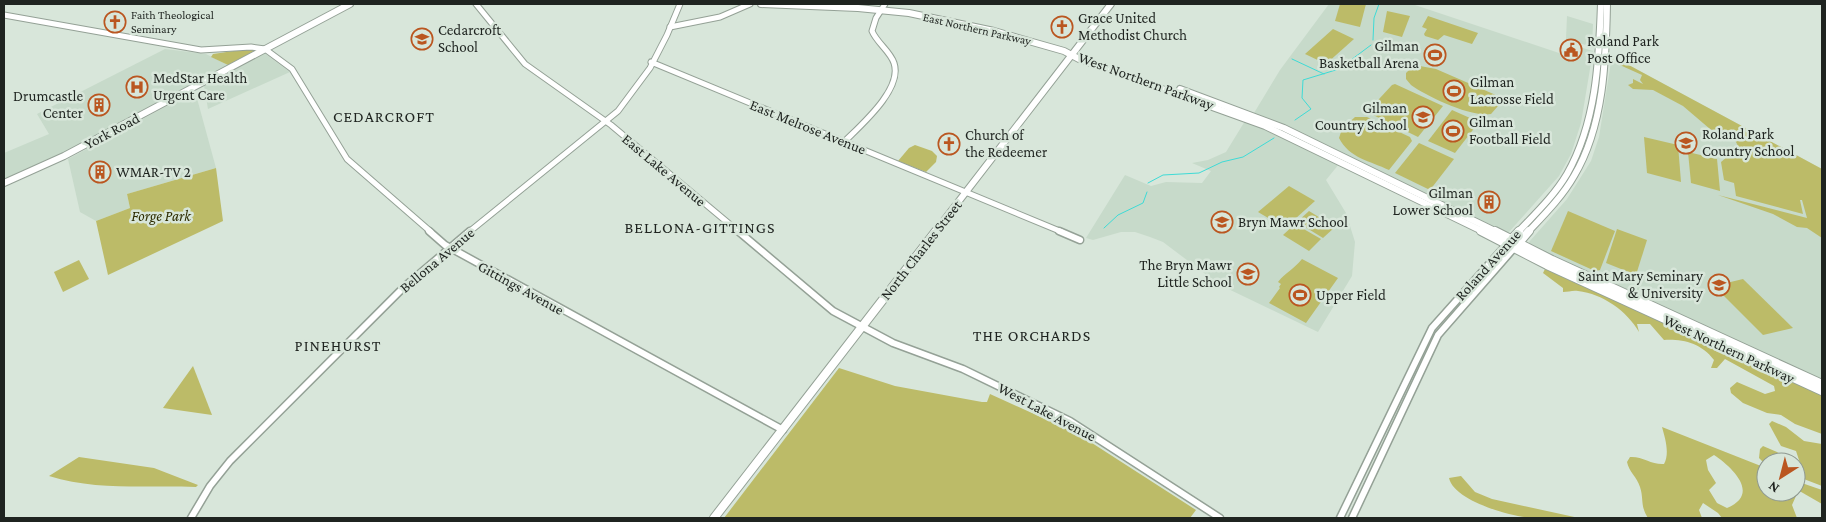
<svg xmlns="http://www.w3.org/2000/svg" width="1826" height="522" font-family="'Crimson Pro',serif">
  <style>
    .built { fill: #c7daca }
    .green { fill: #bcbb68; fill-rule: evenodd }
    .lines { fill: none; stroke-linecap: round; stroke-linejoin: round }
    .stream { stroke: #3edbd6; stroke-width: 1 }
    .tertiary-far1-casing { stroke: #94a196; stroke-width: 7 }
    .tertiary-casing { stroke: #94a196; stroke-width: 9 }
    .primary-far1-casing { stroke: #94a196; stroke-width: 8 }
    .primary-casing { stroke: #94a196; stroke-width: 10 }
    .tertiary-far1 { stroke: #fff; stroke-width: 5 }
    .tertiary { stroke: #fff; stroke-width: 6 }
    .primary-far1 { stroke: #fff; stroke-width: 6 }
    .primary { stroke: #fff; stroke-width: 8 }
    .labels { text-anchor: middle; stroke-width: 5; stroke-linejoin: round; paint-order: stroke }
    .far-poi-label { font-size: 12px; fill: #1f2420; stroke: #d8e6da; text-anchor: start }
    .far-street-label { font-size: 12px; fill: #1f2420; stroke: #d8e6da }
    .poi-label { font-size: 15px; fill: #1f2420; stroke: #d8e6da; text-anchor: start }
    .street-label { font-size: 15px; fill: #1f2420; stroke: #d8e6da }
    .park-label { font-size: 15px; font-style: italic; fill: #2d2c00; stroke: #d8e6da }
    .neighbourhood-label { font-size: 16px; letter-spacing: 1px; fill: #1f2420; stroke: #d8e6da }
  </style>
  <rect width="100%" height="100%" fill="#d8e6da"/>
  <g class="built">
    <path d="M1329 4H1412L1565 55 1566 43 1593 51 1581 123 1571 154 1559 176 1509 232H1501L1327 145 1254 113 1280 70Z"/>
    <path d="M1567 16 1593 24 1592 47 1566 39Z"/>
    <path d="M165 49 206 54 228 65 63 153 4 179V153L49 134 37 114Z"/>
    <path d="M264 53 290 72 208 109 204 86Z"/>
    <path d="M1612 56 1822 169V379L1531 247 1529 242 1567 199 1591 161 1599 137Z"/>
    <path d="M195 91 216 168 127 194 130 208 96 221 80 212 68 159Z"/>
    <path d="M1245 121 1339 164 1326 180 1346 213 1355 242 1352 276 1318 332 1220 285 1163 242 1150 237 1135 232H1121L1093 240 1086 238 1125 175 1151 186 1166 182 1202 183 1211 171 1192 163 1208 160 1226 152Z"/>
  </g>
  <g class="green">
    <path d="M1340 4H1366L1360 27 1335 21Z"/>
    <path d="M1387 11 1410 16 1402 37 1383 32Z"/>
    <path d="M1428 16 1478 33 1472 44 1444 35 1438 40 1425 36 1424 34 1427 29 1422 27Z"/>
    <path d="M1333 29 1354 39 1326 64 1305 54Z"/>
    <path d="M247 49 256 50 228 65 211 57 213 54Z"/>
    <path d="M1612 56 1822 169V238L1807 228 1797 227 1773 214 1718 195 1807 218 1802 200H1800L1803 214 1736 196 1734 183 1724 180 1721 162 1727 157 1744 158 1735 140 1710 129 1683 106 1653 90 1633 89 1628 85 1633 83V79L1643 84 1640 80 1642 75 1611 61Z"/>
    <path d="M1420 66 1436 69 1505 99 1503 101 1495 97 1498 106 1491 114C1472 118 1426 96 1411 85L1406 79V73L1412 67Z"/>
    <path d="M1395 84 1443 106 1418 137 1367 112 1392 85Z"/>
    <path d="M1452 110 1479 122 1455 153 1428 141Z"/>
    <path d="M1355 117H1367L1410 137 1412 141 1389 170C1370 161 1349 158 1339 138L1342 129Z"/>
    <path d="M1644 137 1678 145 1681 182 1647 173Z"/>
    <path d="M1419 143 1454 159 1430 190 1395 173Z"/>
    <path d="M915 145 932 151 937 156 936 162 926 172 898 161 909 148Z"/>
    <path d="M1688 152 1717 159 1720 191 1691 183Z"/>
    <path d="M216 168 223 221 108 275 96 221 130 208 127 194Z"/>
    <path d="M1289 186 1315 201 1285 228 1258 212Z"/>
    <path d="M1309 211 1335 227 1323 238 1297 222Z"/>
    <path d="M1568 211 1615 231 1600 270 1595 271 1551 251Z"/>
    <path d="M1295 224 1321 239 1309 251 1283 235Z"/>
    <path d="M1617 229 1647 240 1636 275 1606 263Z"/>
    <path d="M1302 259 1338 278 1306 323 1269 303 1280 288 1279 287 1281 284 1278 282C1286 272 1293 270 1302 259Z"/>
    <path d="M79 260 89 279 63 292 54 272Z"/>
    <path d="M1545 269 1822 395V434L1795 424 1781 415 1767 413 1743 403 1731 393 1730 388 1737 382 1765 394 1775 391 1774 386 1725 359 1717 368H1711L1714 360C1701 343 1683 339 1664 340L1650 324H1637L1639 332C1627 311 1603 294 1578 291 1573 290 1568 292 1563 292V288L1543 273Z"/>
    <path d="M1743 279 1793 328 1763 335 1714 286Z"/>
    <path d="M193 366 212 415 163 408Z"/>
    <path d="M839 368 895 386 982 402H987L990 394 1078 434 1196 510 1190 518H724Z"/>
    <path d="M1772 421 1786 427 1804 441 1822 444V486L1796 476V466L1800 463 1796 451 1781 446 1769 424Z"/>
    <path d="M1662 427 1766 468V492H1791L1796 496 1792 505 1797 518H1722L1718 513 1703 503 1699 510 1702 518H1648C1640 506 1644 499 1640 487 1637 477 1629 472 1627 462L1630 457C1642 456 1652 465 1664 464 1670 453 1665 438 1662 427ZM1714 455C1732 467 1761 494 1727 508L1717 503 1709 490 1716 483 1708 470 1706 460Z"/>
    <path d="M1763 446 1777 452 1789 462 1765 464 1759 458 1760 449Z"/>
    <path d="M79 457 154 468 198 485 196 487C146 485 97 491 49 476Z"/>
    <path d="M1461 476 1475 492 1492 499 1579 518C1564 518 1548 519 1533 518 1512 517 1454 501 1449 478Z"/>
    <path d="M1796 481 1822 490V504L1796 489Z"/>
  </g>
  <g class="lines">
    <g class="stream">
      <path d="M1373 40 1374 18 1379 4"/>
      <path d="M1292 59 1324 74"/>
      <path d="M1295 120 1311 109 1302 98 1303 80 1339 69 1371 45"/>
      <path d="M1148 183 1163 175 1199 173 1222 162 1243 157 1274 138"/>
      <path d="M1104 228 1118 215 1143 203 1147 192"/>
    </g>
    <g class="tertiary-far1-casing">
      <g id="tertiary-far1">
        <path d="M476 4 525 64 611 125 739 232"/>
        <path d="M4 15 201 50 251 47 265 49 292 69 347 159 431 232"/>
        <path d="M670 27 720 17 750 4"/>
        <path d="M651 62 1062 232"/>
        <path d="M844 142C861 125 903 89 894 63 890 51 877 43 872 31L876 18 885 4"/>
        <path d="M469 232 618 111 650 68 667 35 680 4"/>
      </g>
    </g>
    <g class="tertiary-casing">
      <g id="tertiary">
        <path d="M429 231 445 245 783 430"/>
        <path d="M738 231 833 311 893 343 963 369 1070 421 1220 518"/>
        <path d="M1059 231 1080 240"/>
        <path d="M191 518 210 486 230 461 404 287 470 231"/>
        <path d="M1340 518 1432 328 1507 244"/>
        <path d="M1352 518 1438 335 1514 248"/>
      </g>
    </g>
    <g class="primary-far1-casing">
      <g id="primary-far1">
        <path d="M761 4 858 8 909 13 994 31 1064 51 1079 59 1265 126 1484 232"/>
        <path d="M1180 89 1284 128 1497 232"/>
        <path d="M4 183 64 156 350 4"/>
        <path d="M935 232 1111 4"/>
        <path d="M1518 232C1535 214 1554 196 1567 174 1596 123 1599 62 1601 4"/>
        <path d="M1528 232C1544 215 1562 197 1574 176 1604 126 1606 60 1607 4"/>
      </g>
    </g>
    <g class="primary-casing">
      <g id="primary">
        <path d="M1481 231 1547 265 1822 391"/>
        <path d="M1495 231 1552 260 1822 384"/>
        <path d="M1509 242 1519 231"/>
        <path d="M1516 246 1529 231"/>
        <path d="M714 518 936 231"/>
      </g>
    </g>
    <use href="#tertiary-far1" class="tertiary-far1"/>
    <use href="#tertiary" class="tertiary"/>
    <use href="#primary-far1" class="primary-far1"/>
    <use href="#primary" class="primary"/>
  </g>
  <defs>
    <g id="church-ring" transform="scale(1.125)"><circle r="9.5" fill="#d8e6da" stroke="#ba5620" stroke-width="1.5"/><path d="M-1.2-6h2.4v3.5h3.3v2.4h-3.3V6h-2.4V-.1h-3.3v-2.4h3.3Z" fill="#ba5620"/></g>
    <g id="school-ring" transform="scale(1.125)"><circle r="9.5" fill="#d8e6da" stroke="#ba5620" stroke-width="1.5"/><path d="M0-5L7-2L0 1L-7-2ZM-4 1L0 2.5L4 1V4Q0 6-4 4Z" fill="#ba5620"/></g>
    <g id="civic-ring" transform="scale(1.125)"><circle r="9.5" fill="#d8e6da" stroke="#ba5620" stroke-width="1.5"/><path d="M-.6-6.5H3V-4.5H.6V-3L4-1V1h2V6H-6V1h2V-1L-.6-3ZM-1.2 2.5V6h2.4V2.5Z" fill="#ba5620"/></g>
    <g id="stadium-ring" transform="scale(1.125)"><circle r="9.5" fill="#d8e6da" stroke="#ba5620" stroke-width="1.5"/><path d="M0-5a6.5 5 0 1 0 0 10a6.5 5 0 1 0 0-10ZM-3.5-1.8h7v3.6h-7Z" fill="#ba5620"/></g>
    <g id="hospital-ring" transform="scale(1.125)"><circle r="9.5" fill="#d8e6da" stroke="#ba5620" stroke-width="1.5"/><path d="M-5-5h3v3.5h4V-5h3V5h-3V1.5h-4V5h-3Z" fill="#ba5620"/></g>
    <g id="building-ring" transform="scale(1.125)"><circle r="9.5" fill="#d8e6da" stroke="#ba5620" stroke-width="1.5"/><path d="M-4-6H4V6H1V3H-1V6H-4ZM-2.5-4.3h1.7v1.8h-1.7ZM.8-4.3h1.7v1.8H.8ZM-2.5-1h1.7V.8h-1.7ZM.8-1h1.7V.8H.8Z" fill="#ba5620"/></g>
    <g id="university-ring" transform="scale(1.125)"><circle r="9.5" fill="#d8e6da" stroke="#ba5620" stroke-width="1.5"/><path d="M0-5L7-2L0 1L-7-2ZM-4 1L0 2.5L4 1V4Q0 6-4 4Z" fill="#ba5620"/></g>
  </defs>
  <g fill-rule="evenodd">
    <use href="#church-ring" x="115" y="22"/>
    <use href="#church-ring" x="1062" y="27"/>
    <use href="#school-ring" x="422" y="39"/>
    <use href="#civic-ring" x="1571" y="50"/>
    <use href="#stadium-ring" x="1435" y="55"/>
    <use href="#hospital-ring" x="137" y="87"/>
    <use href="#stadium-ring" x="1454" y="91"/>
    <use href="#building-ring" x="99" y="105"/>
    <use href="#school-ring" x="1423" y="117"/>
    <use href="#stadium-ring" x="1453" y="131"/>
    <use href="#school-ring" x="1686" y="143"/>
    <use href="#church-ring" x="949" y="144"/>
    <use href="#building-ring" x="100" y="172"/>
    <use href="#building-ring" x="1489" y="202"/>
    <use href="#school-ring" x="1222" y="222"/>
    <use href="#school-ring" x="1248" y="274"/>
    <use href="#university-ring" x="1719" y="285"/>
    <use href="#stadium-ring" x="1300" y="295"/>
  </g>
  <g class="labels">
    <g class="far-poi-label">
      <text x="131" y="19">Faith Theological<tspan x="131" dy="14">Seminary</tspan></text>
    </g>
    <g class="far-street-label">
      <text transform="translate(977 29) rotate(13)" y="4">East Northern Parkway</text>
    </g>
    <g class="poi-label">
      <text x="1078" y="23">Grace United<tspan x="1078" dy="17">Methodist Church</tspan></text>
      <text x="438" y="35">Cedarcroft<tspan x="438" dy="17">School</tspan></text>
      <text x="1587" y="46">Roland Park<tspan x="1587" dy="17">Post Office</tspan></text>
      <text x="1419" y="51" text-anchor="end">Gilman<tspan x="1419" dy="17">Basketball Arena</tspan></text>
      <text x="153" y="83">MedStar Health<tspan x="153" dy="17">Urgent Care</tspan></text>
      <text x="1470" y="87">Gilman<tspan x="1470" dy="17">Lacrosse Field</tspan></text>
      <text x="83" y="101" text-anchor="end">Drumcastle<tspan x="83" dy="17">Center</tspan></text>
      <text x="1407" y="113" text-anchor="end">Gilman<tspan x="1407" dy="17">Country School</tspan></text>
      <text x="1469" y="127">Gilman<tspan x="1469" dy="17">Football Field</tspan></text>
      <text x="1702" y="139">Roland Park<tspan x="1702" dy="17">Country School</tspan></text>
      <text x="965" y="140">Church of<tspan x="965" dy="17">the Redeemer</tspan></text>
      <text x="116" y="177">WMAR-TV 2</text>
      <text x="1473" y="198" text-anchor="end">Gilman<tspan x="1473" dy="17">Lower School</tspan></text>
      <text x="1238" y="227">Bryn Mawr School</text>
      <text x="1232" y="270" text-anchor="end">The Bryn Mawr<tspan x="1232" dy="17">Little School</tspan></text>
      <text x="1703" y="281" text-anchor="end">Saint Mary Seminary<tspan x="1703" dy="17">&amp; University</tspan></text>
      <text x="1316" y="300">Upper Field</text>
    </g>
    <g class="street-label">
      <text transform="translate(1146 81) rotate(20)" y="5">West Northern Parkway</text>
      <text transform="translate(808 127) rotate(22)" y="5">East Melrose Avenue</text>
      <text transform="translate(112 131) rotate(-28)" y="5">York Road</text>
      <text transform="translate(664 170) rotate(40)" y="5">East Lake Avenue</text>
      <text transform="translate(921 250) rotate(-52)" y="5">North Charles Street</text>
      <text transform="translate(437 260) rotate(-40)" y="5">Bellona Avenue</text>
      <text transform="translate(1488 265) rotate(-48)" y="5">Roland Avenue</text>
      <text transform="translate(521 288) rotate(29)" y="5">Gittings Avenue</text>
      <text transform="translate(1729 349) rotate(25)" y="5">West Northern Parkway</text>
      <text transform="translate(1047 412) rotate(28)" y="5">West Lake Avenue</text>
    </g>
    <g class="park-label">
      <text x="161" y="221">Forge Park</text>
    </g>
    <g class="neighbourhood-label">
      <text x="384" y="122">CEDARCROFT</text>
      <text x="700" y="233">BELLONA-GITTINGS</text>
      <text x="1032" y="341">THE ORCHARDS</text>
      <text x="338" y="351">PINEHURST</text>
    </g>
  </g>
  <rect width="1826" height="522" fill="none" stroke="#1f2420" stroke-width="10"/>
  <g transform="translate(1781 477) rotate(216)"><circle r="24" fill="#d8e6da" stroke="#8e9890"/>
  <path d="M0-4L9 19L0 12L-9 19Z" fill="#ba5620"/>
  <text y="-8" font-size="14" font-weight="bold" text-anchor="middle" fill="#1f2420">N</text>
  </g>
</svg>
